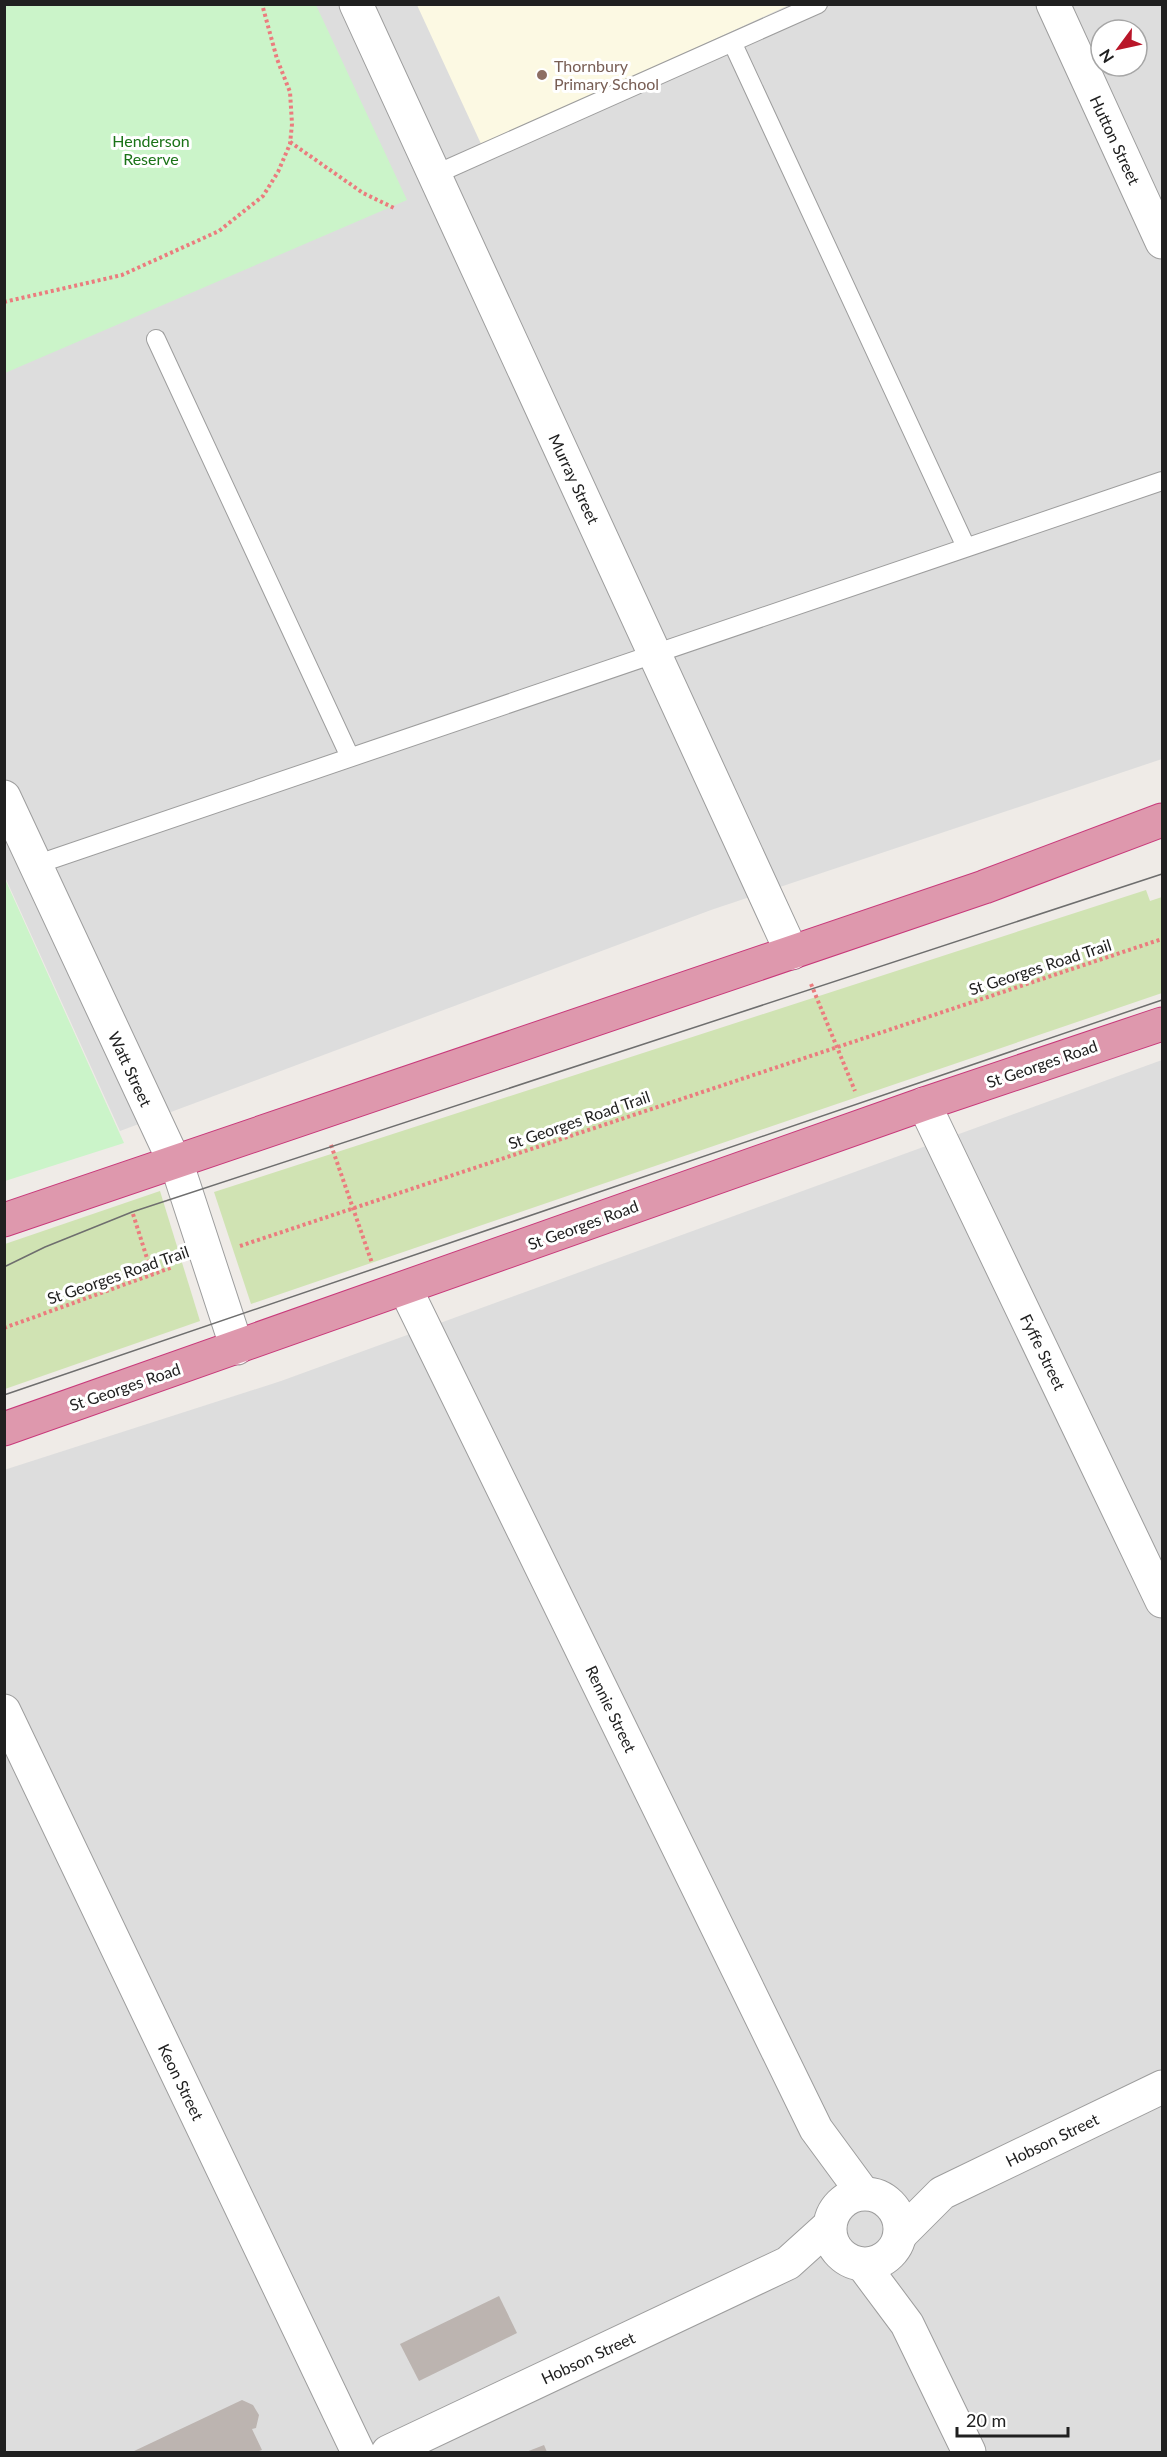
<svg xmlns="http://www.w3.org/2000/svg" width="1167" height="2457" font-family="Lato,sans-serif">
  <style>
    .residential { fill: #ddd; fill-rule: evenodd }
    .education { fill: #fcf9e3 }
    .grass { fill: #d0e3b3 }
    .park { fill: #cbf4c9 }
    .building { fill: #bcb4b0 }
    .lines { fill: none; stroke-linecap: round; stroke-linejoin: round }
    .lane-casing { stroke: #9d9d9d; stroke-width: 20 }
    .street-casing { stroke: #9d9d9d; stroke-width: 35 }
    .highway-casing { stroke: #c8397a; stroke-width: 35 }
    .path { stroke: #eb7c7e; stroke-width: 4; stroke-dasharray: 3 3; stroke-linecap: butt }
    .lane { stroke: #fff; stroke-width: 18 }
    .street { stroke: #fff; stroke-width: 33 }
    .highway { stroke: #de98ad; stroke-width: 33 }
    .tram { stroke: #6e6e6e; stroke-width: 1.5 }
    .education-dot { fill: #8d6e63; stroke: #fff; stroke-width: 2 }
    .labels { text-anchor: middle; stroke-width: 6; stroke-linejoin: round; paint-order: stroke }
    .education-label { font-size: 16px; fill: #785e54; stroke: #fff; text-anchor: start }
    .street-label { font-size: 16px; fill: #202020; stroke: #fff }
    .park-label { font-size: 16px; fill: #1b7318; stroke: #fff }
  </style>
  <rect width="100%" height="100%" fill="#efebe7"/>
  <g class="residential">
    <path d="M4 5H1162V759L711 910 120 1131 5 877ZM1101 30H1137V66H1101Z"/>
    <path d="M1162 1060V2452H5L4 1470 281 1381Z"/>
  </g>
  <path class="education" d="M417 5H789L482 146Z"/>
  <g class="grass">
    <path d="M1146 890 1150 901 1162 897V993L251 1304 214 1192Z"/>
    <path d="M160 1191 200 1321 5 1389V1244Z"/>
  </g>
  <g class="park">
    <path d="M5 4 316 5 407 200 5 373Z"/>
    <path d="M5 879 124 1143 5 1181H4Z"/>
  </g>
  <g class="building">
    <path d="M499 2296 517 2333 419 2381 400 2344Z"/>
    <path d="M242 2400 253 2405 259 2415 256 2428 252 2429 262 2450 256 2452H132Z"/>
    <path d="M544 2445 547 2452H526Z"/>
  </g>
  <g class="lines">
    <g class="lane-casing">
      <g id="lane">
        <path d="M733 44 966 547"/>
        <path d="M434 175 818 4"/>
        <path d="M156 339 350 757"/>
        <path d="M35 865 1162 481"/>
      </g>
    </g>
    <g class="street-casing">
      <g id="street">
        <path d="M356 4 792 953"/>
        <path d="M1053 4 1162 242"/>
        <path d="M4 797 180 1174 237 1348"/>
        <path d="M924 1104 1162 1601"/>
        <path d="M405 1288 816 2129 863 2193"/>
        <path d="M4 1711 358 2452"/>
        <circle cx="865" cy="2229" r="35"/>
        <path d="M900 2235 942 2193 1162 2087"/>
        <path d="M863 2265 907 2324 969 2452"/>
        <path d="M388 2452 788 2263 829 2226"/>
      </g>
    </g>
    <g class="highway-casing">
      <g id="highway">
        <path d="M4 1220 984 887 1162 820"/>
        <path d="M4 1429 924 1104 1162 1024"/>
      </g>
    </g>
    <g class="path">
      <path d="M290 142 363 193 394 208"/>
      <path d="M4 302 122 275 219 231 263 196 278 172 290 144 292 124 290 92 277 59 262 4"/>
      <path d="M811 984 855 1091"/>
      <path d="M331 1145 372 1263"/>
      <path d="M133 1214 152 1274"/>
      <path d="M240 1246 1162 939"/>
      <path d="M4 1328 173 1267"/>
    </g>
    <use href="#lane" class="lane"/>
    <use href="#street" class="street"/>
    <use href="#highway" class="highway"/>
    <g class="tram">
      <path d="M4 1267 45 1247 132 1212 1162 874"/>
      <path d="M4 1395 1162 1000"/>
    </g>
  </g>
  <circle class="education-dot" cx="542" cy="75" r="6"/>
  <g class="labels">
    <g class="education-label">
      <text x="554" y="72">Thornbury<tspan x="554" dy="18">Primary School</tspan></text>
    </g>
    <g class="street-label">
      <text transform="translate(1115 140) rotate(65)" y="6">Hutton Street</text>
      <text transform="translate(574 479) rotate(65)" y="6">Murray Street</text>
      <text transform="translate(1040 967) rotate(-18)" y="6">St Georges Road Trail</text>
      <text transform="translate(1042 1064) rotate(-19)" y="6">St Georges Road</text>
      <text transform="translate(130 1069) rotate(65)" y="6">Watt Street</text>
      <text transform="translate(579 1120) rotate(-19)" y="6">St Georges Road Trail</text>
      <text transform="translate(583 1225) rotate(-20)" y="6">St Georges Road</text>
      <text transform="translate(118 1275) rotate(-19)" y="6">St Georges Road Trail</text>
      <text transform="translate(1043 1352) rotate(64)" y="6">Fyffe Street</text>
      <text transform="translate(125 1387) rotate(-19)" y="6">St Georges Road</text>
      <text transform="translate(611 1709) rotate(64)" y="6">Rennie Street</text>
      <text transform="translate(181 2082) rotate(64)" y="6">Keon Street</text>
      <text transform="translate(1052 2140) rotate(-26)" y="6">Hobson Street</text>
      <text transform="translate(588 2358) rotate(-25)" y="6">Hobson Street</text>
    </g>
    <g class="park-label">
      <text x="151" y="147">Henderson<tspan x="151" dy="18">Reserve</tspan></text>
    </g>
  </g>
  <rect width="1167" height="2457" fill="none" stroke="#202020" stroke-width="12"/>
  <g transform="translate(1119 48) rotate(237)"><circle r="28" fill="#ffffff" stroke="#a6a6a6" stroke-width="1.5"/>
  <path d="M0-4.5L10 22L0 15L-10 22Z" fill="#b91629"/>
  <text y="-9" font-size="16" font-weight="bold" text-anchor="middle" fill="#202020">N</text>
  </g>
  <path d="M957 2427v9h111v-9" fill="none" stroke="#202020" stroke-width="3"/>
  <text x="966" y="2427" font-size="18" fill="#202020" stroke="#ffffff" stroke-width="4.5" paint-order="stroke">20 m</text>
</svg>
